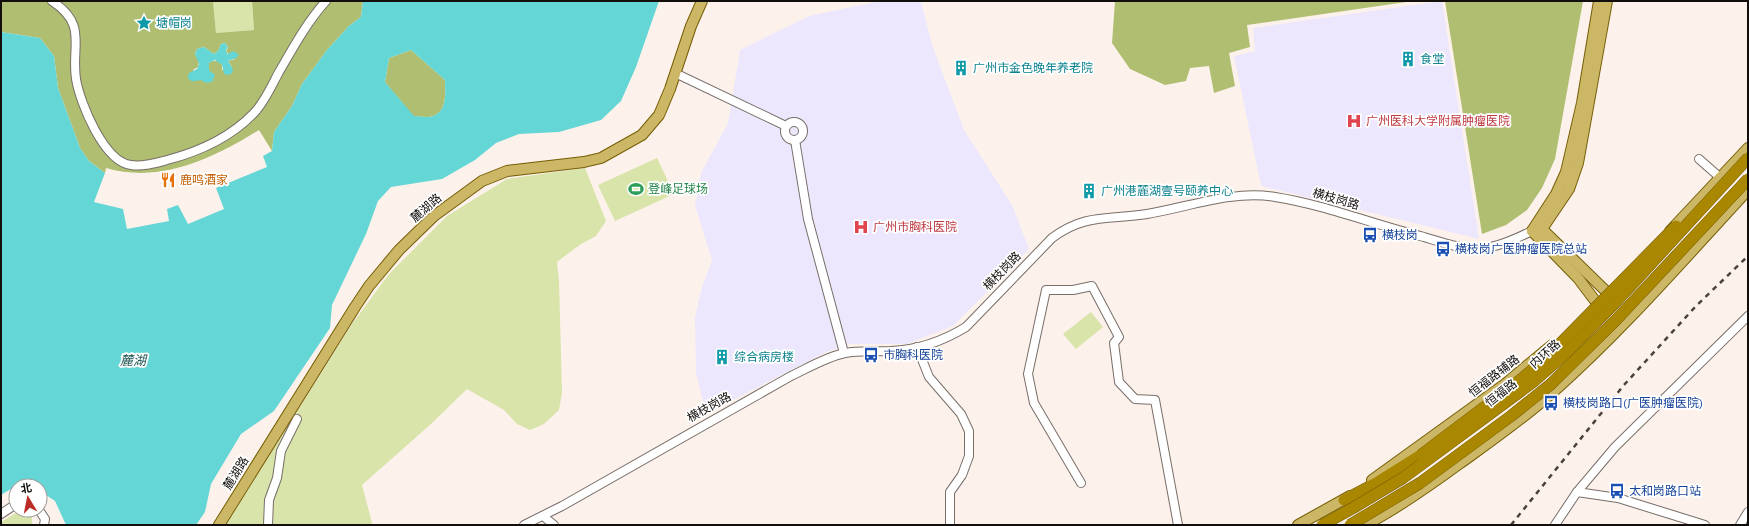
<svg xmlns="http://www.w3.org/2000/svg" width="1749" height="526" font-family="'IBM Plex Sans','Noto Sans SC',sans-serif">
  <style>
    .medical { fill: #ece7fd }
    .green { fill: #d8e4a9 }
    .forest { fill: #b0be71; fill-rule: evenodd }
    .water { fill: #65d6d6; fill-rule: evenodd }
    .lines { fill: none; stroke-linecap: round; stroke-linejoin: round }
    .minor-casing { stroke: #786e68; stroke-width: 10 }
    .major-casing { stroke: #755d04; stroke-width: 12 }
    .highway-casing { stroke: #755d04; stroke-width: 12 }
    .minor { stroke: #fff; stroke-width: 8 }
    .major { stroke: #ccb766; stroke-width: 10 }
    .highway { stroke: #aa8700; stroke-width: 11 }
    .rail { stroke: #48423f; stroke-width: 2.5; stroke-dasharray: 5 5; stroke-linecap: butt }
    .highway-bridge-casing { stroke: #755d04; stroke-width: 12; stroke-linecap: butt }
    .highway-bridge { stroke: #aa8700; stroke-width: 11 }
    .labels { text-anchor: middle; stroke-width: 3.5; stroke-linejoin: round; paint-order: stroke }
    .culture-label { font-size: 12px; fill: #0d838f; stroke: #fff; text-anchor: start }
    .health-label { font-size: 12px; fill: #be3a42; stroke: #fff; text-anchor: start }
    .food-label { font-size: 12px; fill: #c56008; stroke: #fff; text-anchor: start }
    .leisure-label { font-size: 12px; fill: #27864d; stroke: #fff; text-anchor: start }
    .street-label { font-size: 12px; fill: #120e0c; stroke: #fff }
    .transit-label { font-size: 12px; fill: #164399; stroke: #fff; text-anchor: start }
    .water-label { font-size: 13px; font-style: italic; fill: #285959; stroke: #fff }
  </style>
  <rect width="100%" height="100%" fill="#fdf2eb"/>
  <g class="medical">
    <path d="M880 1H921L932 45 964 130 1012 205 1029 249 953 326 907 344H850L826 352 706 414 696 373 695 317 702 287 712 260 695 206 701 173 728 123 740 50 809 16Z"/>
    <path d="M1442 1 1479 239 1261 186 1234 56 1255 51 1253 28Z"/>
  </g>
  <g class="green">
    <path d="M213 1H252L254 30 216 33Z"/>
    <path d="M657 158 674 194 615 221 598 185Z"/>
    <path d="M585 168 606 221 596 236 581 244 557 262 559 281 562 392 559 410 544 424 530 430 517 424 504 410 467 389 431 424 362 485 372 523 371 525H226L352 324 389 274 447 216 507 179Z"/>
    <path d="M1091 312 1103 327 1076 349 1063 334Z"/>
    <path d="M21 510 32 517V525H1V522Z"/>
  </g>
  <g class="forest">
    <path d="M1 1H213L216 33 254 30 252 1H363L361 17 349 26 327 50 302 84 292 106 274 132 272 151 259 130C214 158 161 184 106 168L105 173 89 161 80 148 58 88 54 56 40 38 1 32ZM225 43 228 47 226 52 235 59 228 61 232 67 222 70V65L219 61H212L209 63V70L202 80H198L193 70 198 67 199 61 195 54 197 49 204 47 214 54 218 51 221 44Z"/>
    <path d="M1115 1H1413L1247 25 1250 47 1229 53 1235 86 1214 93 1209 66 1190 68 1186 81 1165 85 1130 69 1112 43Z"/>
    <path d="M1445 1H1583L1555 159 1542 188 1527 210 1506 225 1482 234Z"/>
    <path d="M411 50 445 80C445 92 448 111 433 116 428 118 420 116 414 117L385 82 389 58Z"/>
  </g>
  <g class="water">
    <path d="M363 1H659L636 67 621 101 601 120 559 132 519 134 496 143 475 160 442 179 391 187 378 201 366 234 332 305 330 328 274 411 241 434 211 484 205 512 196 525H66L55 501 40 491V486H16L1 495V32L40 38 54 56 58 88 80 148 89 161 105 173 94 202 123 209 127 229 169 221 167 209 178 205 188 224 224 209 216 188 267 167 263 156 272 151 274 132 292 106 302 84 327 50 349 26 361 17ZM411 50 445 80C445 92 448 111 433 116 428 118 420 116 414 116L385 82 389 58Z"/>
    <path d="M225 43 228 47 226 50 227 54 234 51 239 55 236 58 228 61 233 69 232 73 228 75 224 74 222 65 215 60 209 63V70L215 75 212 82 206 83 201 80C196 80 192 84 188 78L189 73 197 69 199 64 195 54 197 49 204 47 214 54 218 51 221 44Z"/>
  </g>
  <g class="lines">
    <g class="minor-casing">
      <g id="minor">
        <path d="M52 1C88 25 71 45 76 79 80 103 104 162 131 165 142 167 156 163 167 160 198 152 231 137 254 113 264 103 272 85 279 72 293 48 307 22 326 1"/>
        <path d="M675 73 786 126"/>
        <circle cx="794" cy="131" r="9"/>
        <path d="M795 140 808 219 844 353"/>
        <path d="M1699 159 1724 181"/>
        <path d="M917 347 929 377 961 414 969 431V456L962 475 950 492V525"/>
        <path d="M1081 483 1034 403 1028 374 1046 290H1073L1092 286 1119 337 1114 343 1119 382 1135 399 1155 400 1178 525"/>
        <path d="M1577 492 1615 447 1748 316"/>
        <path d="M39 510 45 519 44 525"/>
        <path d="M1 514 16 504"/>
        <path d="M543 516 554 525"/>
        <path d="M268 525 269 500 277 478 281 451 297 419"/>
        <path d="M524 525 562 506 791 376C808 368 826 357 845 353 860 350 876 352 891 351 918 350 943 341 966 327L1052 238C1085 213 1110 220 1147 214 1189 207 1232 190 1275 197 1326 205 1375 225 1424 237 1441 242 1460 249 1477 249 1496 248 1515 239 1532 231"/>
        <path d="M1555 525 1577 492 1618 498 1705 525"/>
        <path d="M1740 525 1748 512"/>
      </g>
    </g>
    <g class="major-casing">
      <g id="major">
        <path d="M1542 229 1615 300"/>
        <path d="M1532 231 1542 229 1569 189 1578 163 1607 1"/>
        <path d="M1532 231 1556 194 1566 172 1582 103 1599 1"/>
        <path d="M1532 231 1578 278 1602 310"/>
        <path d="M1670 231 1748 148"/>
        <path d="M1372 480 1505 384 1552 345"/>
        <path d="M219 525 355 307 369 286 399 250 434 216 482 181 507 171 584 162 601 158 642 135 659 115 670 89 691 26 702 1"/>
        <path d="M1298 525 1350 496"/>
        <path d="M1365 525C1398 508 1429 486 1459 464 1491 441 1523 419 1553 392 1623 330 1684 259 1748 190"/>
      </g>
    </g>
    <g class="highway-casing">
      <path id="highway" d="M1344 500 1378 482 1421 455"/>
    </g>
    <use href="#minor" class="minor"/>
    <use href="#major" class="major"/>
    <use href="#highway" class="highway"/>
    <path class="rail" d="M1511 525 1624 385 1696 306 1748 256"/>
    <g class="highway-bridge-casing">
      <g id="highway-bridge">
        <path d="M1421 455 1519 381 1545 359 1676 226"/>
        <path d="M1322 525 1353 508 1403 478 1533 382 1565 354 1615 303 1748 158"/>
        <path d="M1350 525 1420 483 1511 416 1551 384 1616 320 1748 179"/>
      </g>
    </g>
    <use href="#highway-bridge" class="highway-bridge"/>
  </g>
  <defs>
    <g id="sight-bare" transform="scale(1.2)"><path d="M0-6L1.8-2.2L6-1.7L2.9 1.2L3.7 5.4L0 3.3L-3.7 5.4L-2.9 1.2L-6-1.7L-1.8-2.2Z" fill="#0f9aa8" stroke="#fff" stroke-width="2.5" paint-order="stroke"/></g>
    <g id="building-bare" transform="scale(1.2)"><path d="M-4-6H4V6H1V3H-1V6H-4ZM-2.5-4.3h1.7v1.8h-1.7ZM.8-4.3h1.7v1.8H.8ZM-2.5-1h1.7V.8h-1.7ZM.8-1h1.7V.8H.8Z" fill="#0f9aa8" stroke="#fff" stroke-width="2.5" paint-order="stroke"/></g>
    <g id="hospital-bare" transform="scale(1.2)"><path d="M-5-5h3v3.5h4V-5h3V5h-3V1.5h-4V5h-3Z" fill="#e0444e" stroke="#fff" stroke-width="2.5" paint-order="stroke"/></g>
    <g id="restaurant-bare" transform="scale(1.2)"><path d="M-5-6h1v4h1v-4h1v4h1v-4h1v5L-1.5 .5V6h-2V.5L-5-1ZM5-6V6H3V1.5H1.5Q1.5-4 5-6Z" fill="#e8710a" stroke="#fff" stroke-width="2.5" paint-order="stroke"/></g>
    <g id="stadium-bare" transform="scale(1.2)"><path d="M0-5a6.5 5 0 1 0 0 10a6.5 5 0 1 0 0-10ZM-3.5-1.8h7v3.6h-7Z" fill="#2e9e5b" stroke="#fff" stroke-width="2.5" paint-order="stroke"/></g>
    <g id="bus-bare" transform="scale(1.2)"><path d="M-5-6H5V4H4V6H2V4H-2V6H-4V4H-5ZM-3.5-4V0h7V-4ZM-3.5 1.2v1.5H-2V1.2ZM2 1.2v1.5H3.5V1.2Z" fill="#1a4fb4" stroke="#fff" stroke-width="2.5" paint-order="stroke"/></g>
  </defs>
  <g fill-rule="evenodd">
    <use href="#sight-bare" x="144" y="23"/>
    <use href="#building-bare" x="1408" y="59"/>
    <use href="#building-bare" x="961" y="68"/>
    <use href="#hospital-bare" x="1354" y="121"/>
    <use href="#restaurant-bare" x="168" y="180"/>
    <use href="#stadium-bare" x="636" y="189"/>
    <use href="#building-bare" x="1089" y="191"/>
    <use href="#hospital-bare" x="861" y="227"/>
    <use href="#bus-bare" x="1370" y="235"/>
    <use href="#bus-bare" x="1443" y="249"/>
    <use href="#bus-bare" x="871" y="355"/>
    <use href="#building-bare" x="722" y="357"/>
    <use href="#bus-bare" x="1551" y="403"/>
    <use href="#bus-bare" x="1617" y="491"/>
  </g>
  <g class="labels">
    <g class="culture-label">
      <text x="156" y="27">塘帽岗</text>
      <text x="1420" y="63">食堂</text>
      <text x="973" y="72">广州市金色晚年养老院</text>
      <text x="1101" y="195">广州港麓湖壹号颐养中心</text>
      <text x="734" y="361">综合病房楼</text>
    </g>
    <g class="health-label">
      <text x="1366" y="125">广州医科大学附属肿瘤医院</text>
      <text x="873" y="231">广州市胸科医院</text>
    </g>
    <g class="food-label">
      <text x="180" y="184">鹿鸣酒家</text>
    </g>
    <g class="leisure-label">
      <text x="648" y="193">登峰足球场</text>
    </g>
    <g class="street-label">
      <text transform="translate(1336 199) rotate(16)" y="4">横枝岗路</text>
      <text transform="translate(426 208) rotate(-41)" y="4">麓湖路</text>
      <text transform="translate(1002 271) rotate(-46)" y="4">横枝岗路</text>
      <text transform="translate(1545 354) rotate(-42)" y="4">内环路</text>
      <text transform="translate(1494 376) rotate(-38)" y="4">恒福路辅路</text>
      <text transform="translate(1501 393) rotate(-38)" y="4">恒福路</text>
      <text transform="translate(709 407) rotate(-29)" y="4">横枝岗路</text>
      <text transform="translate(236 473) rotate(-58)" y="4">麓湖路</text>
    </g>
    <g class="transit-label">
      <text x="1382" y="239">横枝岗</text>
      <text x="1455" y="253">横枝岗广医肿瘤医院总站</text>
      <text x="883" y="359">市胸科医院</text>
      <text x="1563" y="407">横枝岗路口(广医肿瘤医院)</text>
      <text x="1629" y="495">太和岗路口站</text>
    </g>
    <g class="water-label">
      <text x="133" y="365">麓湖</text>
    </g>
  </g>
  <rect width="1749" height="526" fill="none" stroke="#120e0c" stroke-width="4"/>
  <g transform="translate(28 498) rotate(350)"><circle r="19" fill="#ffffff" stroke="#a09f9e"/>
  <path d="M0-3L7 15L0 10L-7 15Z" fill="#bb2c27"/>
  <text y="-6" font-size="11" font-weight="bold" text-anchor="middle" fill="#120e0c">北</text>
  </g>
</svg>
